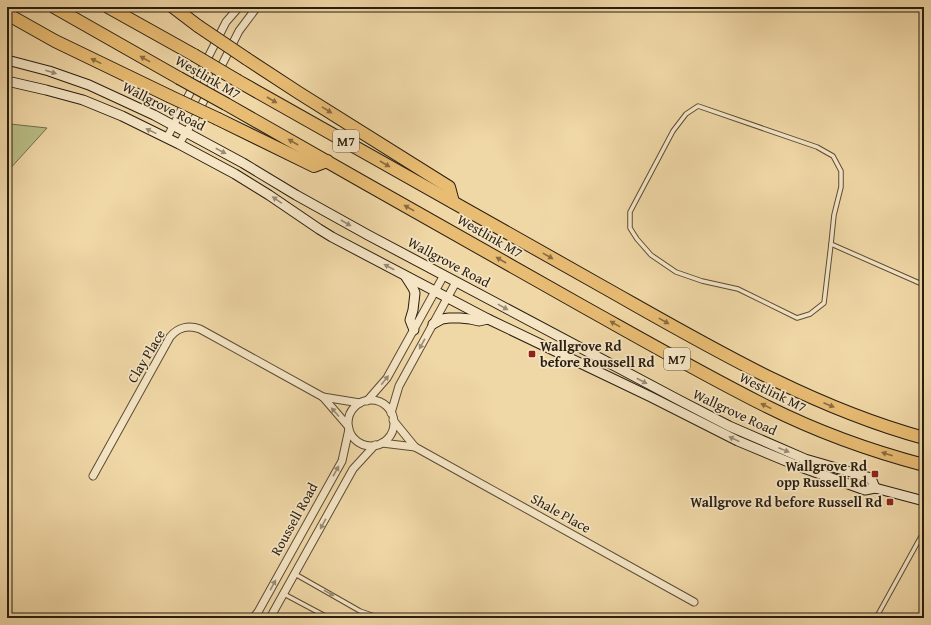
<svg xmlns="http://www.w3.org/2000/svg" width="931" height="625" font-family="'Gentium Book Plus',serif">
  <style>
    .green { fill: #babe87; stroke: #716e4c }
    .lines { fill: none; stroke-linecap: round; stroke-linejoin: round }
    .service-casing { stroke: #5a4c36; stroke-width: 5.5 }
    .minor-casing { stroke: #5a4c36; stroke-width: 9 }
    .secondary-casing { stroke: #281e11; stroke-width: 11 }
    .motorway-casing { stroke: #281e11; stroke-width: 14 }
    .service { stroke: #f5e5c5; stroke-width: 3.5 }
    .minor { stroke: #f5e5c5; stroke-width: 7 }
    .secondary { stroke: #f5e5c5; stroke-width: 9 }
    .motorway { stroke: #e8bc73; stroke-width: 12 }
    .motorway-bridge-casing { stroke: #281e11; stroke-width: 14; stroke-linecap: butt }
    .motorway-bridge { stroke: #e8bc73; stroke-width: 12 }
    .oneway { fill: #886d42 }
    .oneway2 { fill: #998b74 }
    .poi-dot { fill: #8f2418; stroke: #f5e5c5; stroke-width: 1.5 }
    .labels { text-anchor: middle; stroke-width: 3.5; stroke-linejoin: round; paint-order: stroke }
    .shield { fill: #f5e5c5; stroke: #665a47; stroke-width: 1 }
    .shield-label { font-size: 13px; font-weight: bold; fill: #281e11 }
    .street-label { font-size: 14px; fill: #281e11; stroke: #f5e5c5 }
    .poi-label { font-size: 14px; font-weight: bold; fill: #281e11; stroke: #f5e5c5; text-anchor: end }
  </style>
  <rect width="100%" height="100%" fill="#f0d7a6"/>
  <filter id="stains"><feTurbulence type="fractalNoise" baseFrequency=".005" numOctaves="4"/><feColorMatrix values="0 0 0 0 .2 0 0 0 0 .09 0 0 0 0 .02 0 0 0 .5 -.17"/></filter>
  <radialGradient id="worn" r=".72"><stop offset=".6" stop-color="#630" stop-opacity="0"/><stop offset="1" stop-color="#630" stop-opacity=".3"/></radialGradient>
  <path class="green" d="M7 123 10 124 47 128 7 172Z"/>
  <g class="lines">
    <g class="service-casing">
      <g id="service">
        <path d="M816 7 819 8 821 7"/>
        <path d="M698 106 817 147 833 156 841 171V187L834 215 831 244 824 303 810 314 797 318 738 289 702 281 676 272 651 255 637 239 630 228V212L673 131 686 114Z"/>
        <path d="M831 244 924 285"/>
        <path d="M295 574 360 611 380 618"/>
        <path d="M284 594 329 618"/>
        <path d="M876 618 924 531"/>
      </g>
    </g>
    <g class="minor-casing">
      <g id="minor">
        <path d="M167 138 226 22 239 7"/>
        <path d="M179 144 195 118 239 31 257 7"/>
        <path d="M323 397 360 403"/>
        <circle cx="371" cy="423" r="23"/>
        <path d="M367 401 387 378 444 275"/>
        <path d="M391 413 399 386 456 282"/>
        <path d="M393 420 415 447"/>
        <path d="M382 443 415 447 694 602"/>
        <path d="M93 476 170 337C178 327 189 325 200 329L323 397 348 426"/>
        <path d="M253 618 258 612 342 461 349 429"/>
        <path d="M270 618 353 469 375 445"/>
      </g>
    </g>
    <g class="secondary-casing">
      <g id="secondary">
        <path d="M7 60 49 71 89 85 154 115 243 163 296 195 368 235 677 399 729 426 805 459 871 478 875 488"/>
        <path d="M7 81 46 90 83 100 122 116 179 144 235 174 269 195 319 229 332 237 488 319 651 397 738 441 798 466 865 490 875 488 924 501"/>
        <path d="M406 277 413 288 415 293 413 310 410 320 414 330"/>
        <path d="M433 324 442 319 449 318H460L470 319 479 321 488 319"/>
      </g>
    </g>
    <g class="motorway-casing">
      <g id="motorway">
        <path d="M54 7 179 78"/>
        <path d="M108 7 194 55"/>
        <path d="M173 7 198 26"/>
        <path d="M7 14 55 41 169 96"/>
        <path d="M247 59 299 93 449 187 453 202"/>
        <path d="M238 81C358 148 478 216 598 284 703 343 807 406 924 438"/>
        <path d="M226 104C345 172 465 240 584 307 645 341 706 376 768 407 818 432 871 451 924 465"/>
        <path d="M218 119 314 166 327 161"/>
      </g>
    </g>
    <use href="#service" class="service"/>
    <use href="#minor" class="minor"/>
    <use href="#secondary" class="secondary"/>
    <use href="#motorway" class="motorway"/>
    <g class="motorway-bridge-casing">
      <g id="motorway-bridge">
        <path d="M198 26 247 59"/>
        <path d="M194 55 238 81"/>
        <path d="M179 78 226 104"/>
        <path d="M169 96 218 119"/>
      </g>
    </g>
    <use href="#motorway-bridge" class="motorway-bridge"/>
  </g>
  <defs><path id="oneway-solid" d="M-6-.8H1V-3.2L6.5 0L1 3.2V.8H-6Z"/></defs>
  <g class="oneway">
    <use href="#oneway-solid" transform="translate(145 59) rotate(-151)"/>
    <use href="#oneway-solid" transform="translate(96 61) rotate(-154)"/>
    <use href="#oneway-solid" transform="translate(272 100) rotate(30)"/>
    <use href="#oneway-solid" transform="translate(327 110) rotate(32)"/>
    <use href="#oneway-solid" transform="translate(293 142) rotate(-150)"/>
    <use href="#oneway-solid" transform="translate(385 164) rotate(30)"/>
    <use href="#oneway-solid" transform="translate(409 208) rotate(-151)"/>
    <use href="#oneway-solid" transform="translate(548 256) rotate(29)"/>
    <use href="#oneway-solid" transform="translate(501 260) rotate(-150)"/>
    <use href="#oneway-solid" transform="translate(664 321) rotate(29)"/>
    <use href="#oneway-solid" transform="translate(615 324) rotate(-151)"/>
    <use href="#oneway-solid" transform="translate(829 405) rotate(23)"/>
    <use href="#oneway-solid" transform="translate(766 406) rotate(-154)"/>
    <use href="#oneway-solid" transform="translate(887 454) rotate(-162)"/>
  </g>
  <g class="oneway2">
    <use href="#oneway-solid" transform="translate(51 72) rotate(18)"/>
    <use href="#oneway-solid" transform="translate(151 131) rotate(-154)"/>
    <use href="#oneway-solid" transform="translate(221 151) rotate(28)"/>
    <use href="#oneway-solid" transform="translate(277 200) rotate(-146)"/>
    <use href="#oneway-solid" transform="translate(346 223) rotate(30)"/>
    <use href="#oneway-solid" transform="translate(389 267) rotate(-152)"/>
    <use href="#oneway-solid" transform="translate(503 307) rotate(29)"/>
    <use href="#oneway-solid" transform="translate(422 344) rotate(119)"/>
    <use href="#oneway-solid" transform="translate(385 380) rotate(-52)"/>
    <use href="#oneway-solid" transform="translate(642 381) rotate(28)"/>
    <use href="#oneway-solid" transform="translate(335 412) rotate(-132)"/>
    <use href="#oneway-solid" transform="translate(734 439) rotate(-154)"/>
    <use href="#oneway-solid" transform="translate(784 450) rotate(22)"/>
    <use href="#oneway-solid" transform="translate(336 471) rotate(-61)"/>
    <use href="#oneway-solid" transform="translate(323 524) rotate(119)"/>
    <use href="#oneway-solid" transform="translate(273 585) rotate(-61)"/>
    <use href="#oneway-solid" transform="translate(329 593) rotate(29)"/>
  </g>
  <g class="poi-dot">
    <rect x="528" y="350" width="8" height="8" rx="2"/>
    <rect x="871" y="470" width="8" height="8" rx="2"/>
    <rect x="886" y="498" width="8" height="8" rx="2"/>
  </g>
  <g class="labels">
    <g class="shield">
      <rect x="333" y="130" width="26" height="22" rx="3"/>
      <rect x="664" y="348" width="26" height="22" rx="3"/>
    </g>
    <g class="shield-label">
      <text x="346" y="146">M7</text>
      <text x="677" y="364">M7</text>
    </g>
    <g class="street-label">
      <text transform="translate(208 77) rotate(30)" y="5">Westlink M7</text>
      <text transform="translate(164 106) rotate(27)" y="5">Wallgrove Road</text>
      <text transform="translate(490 236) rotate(30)" y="5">Westlink M7</text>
      <text transform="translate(449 262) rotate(28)" y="5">Wallgrove Road</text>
      <text transform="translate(146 356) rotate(-59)" y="5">Clay Place</text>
      <text transform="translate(773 392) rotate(26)" y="5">Westlink M7</text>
      <text transform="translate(735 412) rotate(25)" y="5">Wallgrove Road</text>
      <text transform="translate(561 513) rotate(29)" y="5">Shale Place</text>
      <text transform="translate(294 519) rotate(-61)" y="5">Roussell Road</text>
    </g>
    <g class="poi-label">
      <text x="540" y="351" text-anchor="start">Wallgrove Rd<tspan x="540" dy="16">before Roussell Rd</tspan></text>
      <text x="867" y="471">Wallgrove Rd<tspan x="867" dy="16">opp Russell Rd</tspan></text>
      <text x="882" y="507">Wallgrove Rd before Russell Rd</text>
    </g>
  </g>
  <rect width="931" height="625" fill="none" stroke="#f0d7a6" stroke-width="24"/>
  <rect x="8" y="8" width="915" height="609" fill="none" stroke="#281e11" stroke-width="2"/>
  <rect x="12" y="12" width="907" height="601" fill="none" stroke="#281e11"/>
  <rect width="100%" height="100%" filter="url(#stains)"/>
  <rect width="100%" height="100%" fill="url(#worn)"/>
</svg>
